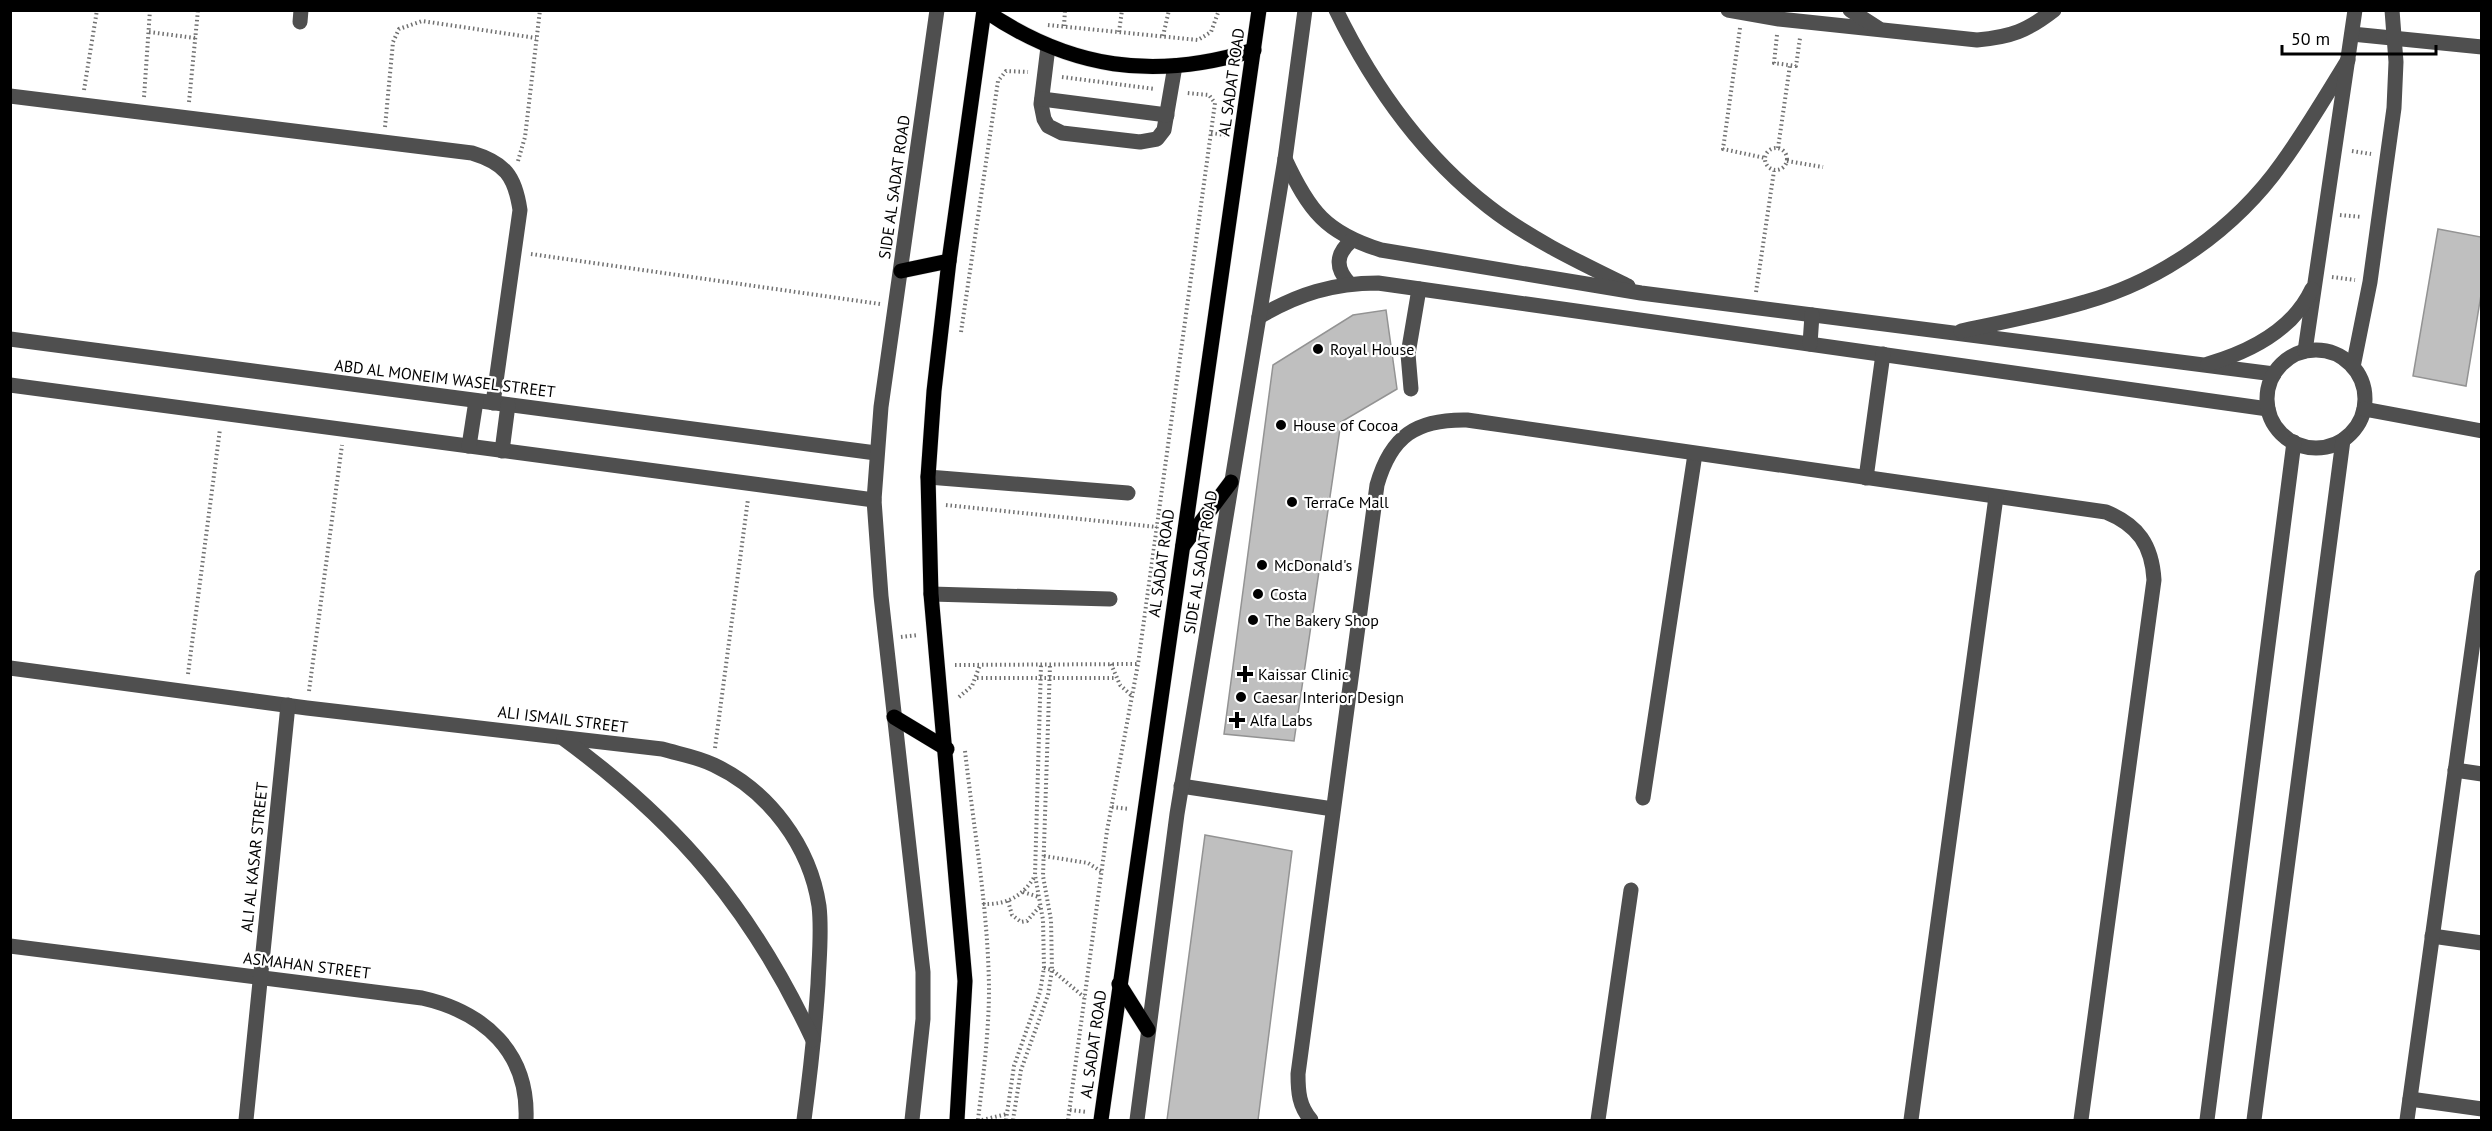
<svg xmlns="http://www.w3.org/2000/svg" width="2492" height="1131" font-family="'PT Sans',sans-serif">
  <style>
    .building { fill: #bfbfbf; stroke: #939393; stroke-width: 1.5 }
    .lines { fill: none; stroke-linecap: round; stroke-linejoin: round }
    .major-casing { stroke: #dbdbdb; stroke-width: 16 }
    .path { stroke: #717171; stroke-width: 4; stroke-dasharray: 1.5 3; stroke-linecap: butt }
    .minor { stroke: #4f4f4f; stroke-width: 15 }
    .major { stroke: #000; stroke-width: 15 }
    .poi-dot { fill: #000; stroke: #fff; stroke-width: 2 }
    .labels { text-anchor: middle; stroke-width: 4.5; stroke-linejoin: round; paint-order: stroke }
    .street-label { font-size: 16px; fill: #000; stroke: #fff }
    .poi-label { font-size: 16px; fill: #000; stroke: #fff; text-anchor: start }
  </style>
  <rect width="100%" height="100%" fill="#fff"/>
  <g class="building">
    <path d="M2438 229 2481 237V295L2466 386 2413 376Z"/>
    <path d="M1386 310 1397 389 1341 422 1294 741 1224 734 1273 365 1353 315Z"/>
    <path d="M1205 835 1292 851 1258 1120H1167Z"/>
  </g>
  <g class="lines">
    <g class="major-casing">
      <g id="major">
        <path d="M984 10C1070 69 1154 81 1254 50"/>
        <path d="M901 271 949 261"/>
        <path d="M1183 546 1231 482"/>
        <path d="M894 717 947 749"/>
        <path d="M1119 984 1148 1030"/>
        <path d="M957 1120 965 981 931 594 928 477 934 391 949 261 984 10"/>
        <path d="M1101 1120 1259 10"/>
      </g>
    </g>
    <g class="path">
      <path d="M1048 25 1198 40 1211 32 1219 10"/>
      <path d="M1064 26 1065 10"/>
      <path d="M1740 28 1723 149 1765 158"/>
      <path d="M149 32 195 38"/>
      <path d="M1119 32 1122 10"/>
      <path d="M1777 35 1774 63 1796 66 1800 38"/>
      <path d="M1163 36 1169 10"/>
      <path d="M1062 77 1155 89"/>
      <path d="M84 90 97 10"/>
      <path d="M144 97 150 10"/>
      <path d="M189 102 198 10"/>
      <path d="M385 127 393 42 399 29 422 21 536 38"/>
      <path d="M1211 133 1225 135"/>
      <circle cx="1776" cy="159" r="11"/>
      <path d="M1778 148 1790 65"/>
      <path d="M2352 151 2371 154"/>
      <path d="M518 161 525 137 540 10"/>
      <path d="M1787 161 1823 167"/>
      <path d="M2340 215 2362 217"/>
      <path d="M531 254 880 304"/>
      <path d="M2332 277 2355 280"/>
      <path d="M1756 292 1774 171"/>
      <path d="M961 332 998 81 1006 71 1028 72"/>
      <path d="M946 505 1157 527"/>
      <path d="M901 637 918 635"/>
      <path d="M1111 664 1120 685 1132 696"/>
      <path d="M955 665 1138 664"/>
      <path d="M188 674 220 429"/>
      <path d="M977 678H1115"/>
      <path d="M309 691 342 445"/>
      <path d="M959 697 972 686 980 665"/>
      <path d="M715 748 748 499"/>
      <path d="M965 751C974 830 988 909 989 988 989 1033 983 1077 978 1120"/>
      <path d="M1112 807 1129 809"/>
      <path d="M1044 856 1088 863 1102 872"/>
      <path d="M1023 892 1039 897"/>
      <path d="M1008 901 1012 915 1021 922 1027 921 1041 905"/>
      <path d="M983 904C1007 905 1023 896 1035 876"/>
      <path d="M1044 968 1052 970 1084 997"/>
      <path d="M1070 1110 1087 1112"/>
      <path d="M982 1120 1007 1114"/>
      <path d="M1006 1120 1014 1066 1040 992 1044 968 1043 920 1035 875 1041 665"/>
      <path d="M1013 1120 1021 1070 1048 995 1052 970 1051 920 1043 876 1050 665"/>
      <path d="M1068 1120 1107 831 1138 664 1215 103 1209 95 1187 93"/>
    </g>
    <g class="minor">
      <path d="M1336 10C1373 86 1422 155 1489 207 1530 239 1581 263 1628 286"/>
      <path d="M1728 10 1779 19 1977 40C2011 37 2027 31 2054 10"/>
      <path d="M1850 10 1878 28"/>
      <path d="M300 22 301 10"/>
      <path d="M2352 34 2482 47"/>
      <path d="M1048 47 1041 104 1044 119 1048 126 1062 133 1140 142 1157 139 1164 130 1175 66"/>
      <path d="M10 96 472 153C505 163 515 176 520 210L493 403"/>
      <path d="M1042 99 1167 115"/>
      <path d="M1285 159C1309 211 1326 233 1381 250L1641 293 2274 374"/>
      <path d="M1349 283C1335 268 1336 254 1351 241"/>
      <path d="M1259 317C1298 294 1333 283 1378 283L2268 409"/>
      <path d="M1961 331C2003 322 2045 314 2085 302 2162 281 2236 228 2282 163 2306 130 2327 94 2348 60"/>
      <path d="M10 339 876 453"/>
      <path d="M1810 344 1812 315"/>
      <circle cx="2316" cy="399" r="49"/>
      <path d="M2305 351 2355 10"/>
      <path d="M2208 364C2249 352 2293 330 2312 289"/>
      <path d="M2353 367 2370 282 2394 108 2396 62 2392 10"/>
      <path d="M10 385 874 500"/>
      <path d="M1411 389 1408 354 1419 289"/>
      <path d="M2364 409 2482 431"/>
      <path d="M469 446 476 401"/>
      <path d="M502 451 508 405"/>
      <path d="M928 477 1128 493"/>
      <path d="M1866 478 1883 354"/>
      <path d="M931 594 1110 599"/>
      <path d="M10 668 307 708 662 749C679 754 698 757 714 765 769 791 810 846 819 906 822 932 819 958 818 984 815 1030 810 1075 804 1120"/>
      <path d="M564 739C680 824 752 910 813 1040"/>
      <path d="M2455 770 2482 774"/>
      <path d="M1181 786 1333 809"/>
      <path d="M1643 798 1695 454"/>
      <path d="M2432 936 2482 943"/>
      <path d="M10 946 422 998C484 1012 529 1052 526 1120"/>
      <path d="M2410 1099 2482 1109"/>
      <path d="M246 1120 288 705"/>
      <path d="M912 1120 923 1019V972L881 596 874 500 881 407 937 10"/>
      <path d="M1137 1120 1177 814 1285 159 1305 10"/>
      <path d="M1311 1120C1299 1106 1298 1092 1298 1074L1377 485C1391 436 1416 419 1467 420L2106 512C2138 525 2152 545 2154 580L2081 1120"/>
      <path d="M1598 1120 1631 890"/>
      <path d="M1911 1120 1996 497"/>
      <path d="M2207 1120 2294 442"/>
      <path d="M2254 1120 2343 440"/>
      <path d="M2407 1120 2482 577"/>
    </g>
    <use href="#major" class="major"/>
  </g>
  <g class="poi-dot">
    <circle cx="1318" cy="349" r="6"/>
    <circle cx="1281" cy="425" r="6"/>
    <circle cx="1292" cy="502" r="6"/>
    <circle cx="1262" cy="565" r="6"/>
    <circle cx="1258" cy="594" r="6"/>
    <circle cx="1253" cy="620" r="6"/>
    <path d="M1242 665h6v6h6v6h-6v6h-6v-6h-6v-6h6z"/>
    <circle cx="1241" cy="697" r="6"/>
    <path d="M1234 711h6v6h6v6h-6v6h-6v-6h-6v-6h6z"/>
  </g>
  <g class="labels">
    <g class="street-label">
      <text transform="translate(1231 82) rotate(-82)" y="6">AL SADAT ROAD</text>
      <text transform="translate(894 187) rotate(-82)" y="6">SIDE AL SADAT ROAD</text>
      <text transform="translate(445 378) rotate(7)" y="6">ABD AL MONEIM WASEL STREET</text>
      <text transform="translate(1200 562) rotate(-81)" y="6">SIDE AL SADAT ROAD</text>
      <text transform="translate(1161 563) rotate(-82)" y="6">AL SADAT ROAD</text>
      <text transform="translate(563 719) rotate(7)" y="6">ALI ISMAIL STREET</text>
      <text transform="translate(254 857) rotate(-84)" y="6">ALI AL KASAR STREET</text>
      <text transform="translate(307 965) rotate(7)" y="6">ASMAHAN STREET</text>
      <text transform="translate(1093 1044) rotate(-82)" y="6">AL SADAT ROAD</text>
    </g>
    <g class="poi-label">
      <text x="1330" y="355">Royal House</text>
      <text x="1293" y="431">House of Cocoa</text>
      <text x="1304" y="508">TerraCe Mall</text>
      <text x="1274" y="571">McDonald's</text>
      <text x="1270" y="600">Costa</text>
      <text x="1265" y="626">The Bakery Shop</text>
      <text x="1258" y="680">Kaissar Clinic</text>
      <text x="1253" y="703">Caesar Interior Design</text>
      <text x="1250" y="726">Alfa Labs</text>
    </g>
  </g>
  <rect width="2492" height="1131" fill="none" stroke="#000000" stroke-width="24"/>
  <path d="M2282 45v9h154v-9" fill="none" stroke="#000000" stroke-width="3"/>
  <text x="2291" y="45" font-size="18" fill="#000000" stroke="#ffffff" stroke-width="4.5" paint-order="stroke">50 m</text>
</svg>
